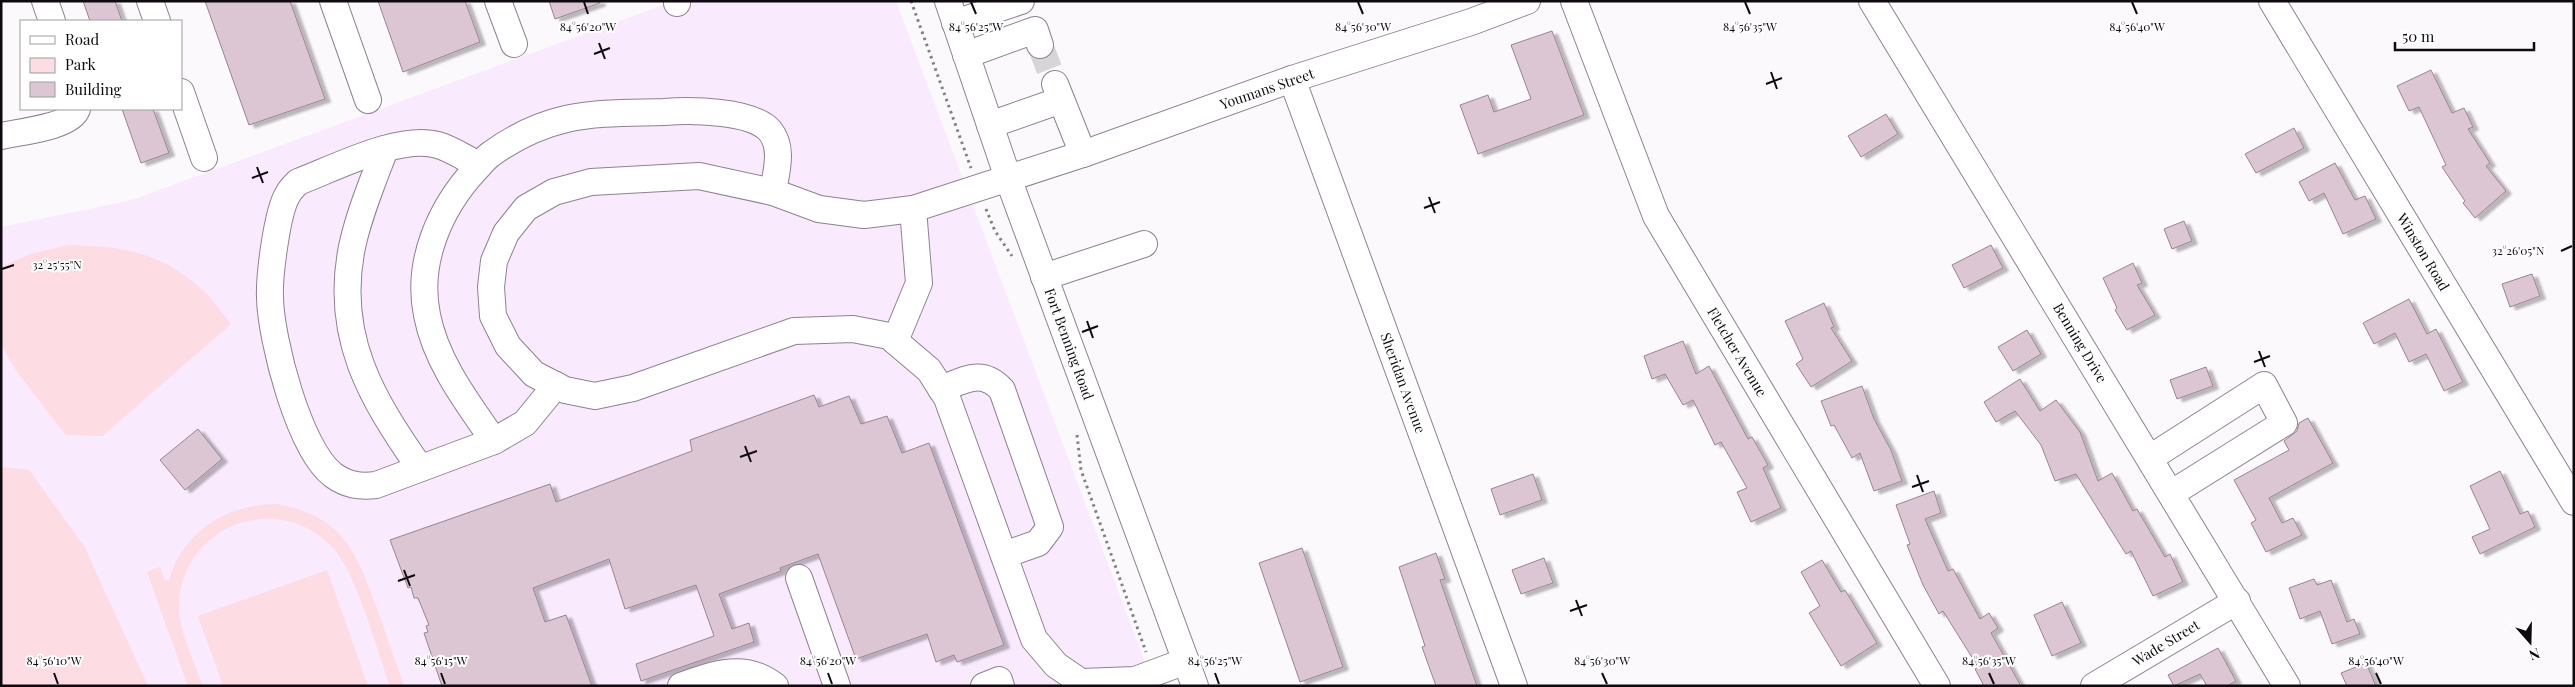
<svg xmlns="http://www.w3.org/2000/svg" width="2575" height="687" font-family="'Playfair Display',serif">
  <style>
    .built { fill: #f9eafe }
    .green { fill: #fddce3 }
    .building { fill: #dcc6d3; stroke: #988490; filter: url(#shadow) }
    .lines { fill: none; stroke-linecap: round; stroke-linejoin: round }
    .minor-tunnel { stroke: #d8d5d9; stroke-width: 26; stroke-dasharray: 26 13; stroke-linecap: butt }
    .minor-casing { stroke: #8e8192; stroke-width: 28 }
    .path { stroke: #838085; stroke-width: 3; stroke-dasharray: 2.5 4; stroke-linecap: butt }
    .minor { stroke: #fff; stroke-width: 26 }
    .ticks { fill: none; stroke: #0e0a10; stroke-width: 2 }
    .labels { text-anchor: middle; stroke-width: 4; stroke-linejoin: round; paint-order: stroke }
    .street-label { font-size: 14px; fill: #0e0a10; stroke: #fff }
    .ticks-label { font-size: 12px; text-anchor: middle; fill: #0e0a10; stroke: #fff; stroke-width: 4; stroke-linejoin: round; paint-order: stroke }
  </style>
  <defs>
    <filter id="shadow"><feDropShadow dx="5.5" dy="3" stdDeviation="1" flood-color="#0004"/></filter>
  </defs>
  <rect width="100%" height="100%" fill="#fcf9fd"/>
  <path class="built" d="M674 1H896L1154 686H1V227L132 200Z"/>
  <g class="green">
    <path d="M68 245C122 247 155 250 198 286 211 296 221 312 231 324L102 436 66 435 17 372 1 344V267L30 254Z"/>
    <path d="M1 467 29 470 84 546 148 686H1Z"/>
    <path d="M276 504C342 516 355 549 376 606 385 633 395 659 404 686H390C378 652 356 573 334 549 280 489 181 524 179 606 179 633 194 661 203 686H188L147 572 160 567 165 581 169 580C184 531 225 505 276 504Z"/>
    <path d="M327 570 368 686H223L198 616Z"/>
  </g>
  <g class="building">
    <path d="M83 1H115L122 21H90Z"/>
    <path d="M205 1H290L325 99 249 125Z"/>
    <path d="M378 1H465L480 42 403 72Z"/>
    <path d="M549 1H600V3L555 19Z"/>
    <path d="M1552 31 1584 115 1478 154 1460 105 1488 95 1494 112 1531 99 1511 45Z"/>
    <path d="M2431 70 2452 113 2464 108 2473 127 2468 129 2490 163 2486 166 2506 191 2475 218 2463 203 2465 201 2442 167 2446 165 2419 107 2409 111 2397 86Z"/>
    <path d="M122 109H153L169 153 141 163Z"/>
    <path d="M1886 114 1898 134 1861 157 1848 136Z"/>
    <path d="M2294 128 2304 148 2256 173 2245 154Z"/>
    <path d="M2335 163 2355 200 2365 196 2376 219 2343 234 2324 193 2309 201 2299 182Z"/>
    <path d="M2184 221 2192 241 2172 249 2164 229Z"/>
    <path d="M1991 245 2003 268 1964 288 1952 265Z"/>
    <path d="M2133 263 2142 283 2137 285 2155 315 2127 330 2115 310 2117 308 2103 278Z"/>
    <path d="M2532 274 2540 296 2510 307 2502 284Z"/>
    <path d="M2409 299 2427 334 2436 329 2463 382 2444 391 2426 354 2409 362 2395 333 2374 344 2363 323Z"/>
    <path d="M1824 303 1834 327 1831 328 1852 361 1811 387 1796 364 1803 359 1785 321Z"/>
    <path d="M2027 330 2041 354 2013 371 1998 347Z"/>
    <path d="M1683 341 1696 374 1709 366 1748 439 1752 437 1768 465 1763 468 1781 508 1751 522 1737 492 1747 488 1721 442 1715 445 1693 400 1683 405 1665 374 1652 379 1644 356Z"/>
    <path d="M2206 367 2213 386 2177 399 2170 380Z"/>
    <path d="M2020 379 2040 411 2056 400 2080 432 2098 481 2112 473 2133 511 2137 509 2165 557 2170 554 2183 582 2153 596 2131 551 2126 554 2076 474 2055 481 2041 445 2015 411 1996 422 1984 402Z"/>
    <path d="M1862 386 1874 419 1891 450 1902 481 1874 491 1860 453 1852 458 1834 425 1831 426 1821 401Z"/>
    <path d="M814 395 819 407 849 396 861 424 887 416 902 453 929 443 1004 645 957 662 954 655 936 662 927 634 856 659 818 554 780 568 781 571 719 594 732 629 749 623 754 642 641 681 636 664 714 636 696 585 625 609 609 559 533 588 545 622 566 615 592 686H442L424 633 428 632 426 626 429 625 418 598H414L411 587 408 588 390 540 550 484 556 502 692 451 690 440Z"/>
    <path d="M2308 418 2333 463 2269 498 2282 523 2293 518 2302 535 2266 552 2251 523 2256 520 2234 480 2289 450 2284 441 2297 431 2299 423Z"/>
    <path d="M198 429 222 459 185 490 160 460Z"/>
    <path d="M2500 471 2520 514 2528 511 2535 527 2480 554 2472 537 2490 529 2470 486Z"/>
    <path d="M1533 474 1542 500 1500 515 1491 489Z"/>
    <path d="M1934 491 1941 513 1925 519 1948 571 1953 569 1980 619 1989 613 1998 628 1991 633 2021 686H1984L1975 669 1978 667 1943 611 1939 614 1923 585 1907 545 1910 544 1896 505Z"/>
    <path d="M1302 548 1343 667 1300 682 1259 563Z"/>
    <path d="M1436 553 1445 579 1440 580 1477 686H1436L1422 647 1425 646 1399 567Z"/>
    <path d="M1544 558 1553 583 1521 594 1512 570Z"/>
    <path d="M1822 560 1841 592 1845 590 1877 643 1841 666 1809 613 1820 606 1801 572Z"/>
    <path d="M2314 579 2317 585 2331 580 2347 622 2354 619 2360 634 2332 644 2320 611 2300 619 2289 588Z"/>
    <path d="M2062 602 2081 643 2052 656 2034 615Z"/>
    <path d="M2218 648 2236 681 2227 686H2207L2200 674 2174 686 2168 675Z"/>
    <path d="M2366 663 2376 686H2347L2341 673Z"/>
  </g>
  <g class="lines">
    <path class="minor-tunnel" d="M1040 45 1055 84"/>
    <g class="minor-casing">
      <g id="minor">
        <path d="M45 1 52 21"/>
        <path d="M150 1 157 21"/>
        <path d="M333 1 368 100"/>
        <path d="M498 1 514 44"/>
        <path d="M677 1V3"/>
        <path d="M948 1 1008 178 1195 686"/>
        <path d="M1574 1 1656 216 1937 686"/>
        <path d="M1872 1 2287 686"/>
        <path d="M2272 1 2574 502"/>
        <path d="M955 23 1021 1"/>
        <path d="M966 55 1035 30 1040 45"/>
        <path d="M1292 79 1514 686"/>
        <path d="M1055 84 1083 154"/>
        <path d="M181 92 204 158"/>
        <path d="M990 125 1061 100"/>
        <path d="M1 136C19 132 71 127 77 109"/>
        <path d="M385 149C373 181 359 214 352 247 334 336 371 398 420 468"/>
        <path d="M479 165C466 159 452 149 438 145 400 134 335 168 298 182 294 186 290 190 288 194 277 211 269 277 270 298 271 340 299 449 333 475 347 485 359 487 376 485L494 441C467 402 436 362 427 315 416 262 440 208 475 170 480 165 485 158 491 154 513 138 540 125 566 119 597 112 632 113 664 112 690 110 752 110 770 131 784 148 776 172 773 192"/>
        <path d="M1044 277 1144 244"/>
        <path d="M895 341 919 283 913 209"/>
        <path d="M941 389C965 380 982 368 1002 390L1050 527 1038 543 1004 555"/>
        <path d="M494 441 525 423 556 385"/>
        <path d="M2150 458 2264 385 2284 423 2172 493"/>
        <path d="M799 578 837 686"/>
        <path d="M1081 682 1056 665 1034 639 947 398 929 370 889 336 853 329 794 331 633 388 595 396 565 390 534 374 508 346 493 316 491 287 494 261 506 233 526 208 554 192 591 182 699 176 773 192 819 209 864 215 913 209 1083 154 1292 79 1471 22 1527 1"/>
        <path d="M681 686C714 674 745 662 775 686"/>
        <path d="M984 686 999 680 1001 686"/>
        <path d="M1077 686 1081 682 1135 680 1186 661"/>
        <path d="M2094 686 2237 601"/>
      </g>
    </g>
    <g class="path">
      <path d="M911 1 971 168"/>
      <path d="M986 209 995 231 1012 256"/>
      <path d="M1077 435 1081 470 1146 652"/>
    </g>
    <use href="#minor" class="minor"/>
  </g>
  <path class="ticks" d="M584 2 588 14M971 2 976 14M1358 2 1363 14M1745 2 1750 14M2132 2 2137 14M599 43 605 59M594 54 610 48M1771 72 1777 89M1766 84 1782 78M257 167 263 183M252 178 268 172M1429 197 1435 213M1424 208 1440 202M2561 251 2572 246M2 269 14 265M1087 321 1093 338M1082 332 1098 326M2259 351 2265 367M2254 362 2270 356M745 446 751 462M740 457 757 451M1917 475 1923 492M1912 487 1929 481M404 570 410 586M398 581 415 575M1576 600 1582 616M1570 611 1587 605M54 673 58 684M441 673 445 684M828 673 832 684M1215 673 1219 684M1602 673 1607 684M1989 673 1994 684M2376 673 2381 684"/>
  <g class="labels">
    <g class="street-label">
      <text transform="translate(1267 89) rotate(-19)" y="5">Youmans Street</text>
      <text transform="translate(2423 252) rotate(59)" y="5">Winston Road</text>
      <text transform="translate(2080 343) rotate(59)" y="5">Benning Drive</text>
      <text transform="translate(1069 344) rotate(70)" y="5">Fort Benning Road</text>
      <text transform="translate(1737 352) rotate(59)" y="5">Fletcher Avenue</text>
      <text transform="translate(1403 383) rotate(70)" y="5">Sheridan Avenue</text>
      <text transform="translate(2166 643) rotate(-31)" y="5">Wade Street</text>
    </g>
  </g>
  <g class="ticks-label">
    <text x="588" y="31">84°56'20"W</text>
    <text x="976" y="31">84°56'25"W</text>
    <text x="1363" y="31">84°56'30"W</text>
    <text x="1750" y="31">84°56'35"W</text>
    <text x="2137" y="31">84°56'40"W</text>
    <text x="2518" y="255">32°26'05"N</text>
    <text x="57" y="269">32°25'55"N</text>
    <text x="54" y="665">84°56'10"W</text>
    <text x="441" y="665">84°56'15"W</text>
    <text x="828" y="665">84°56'20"W</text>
    <text x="1215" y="665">84°56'25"W</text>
    <text x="1602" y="665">84°56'30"W</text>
    <text x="1989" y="665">84°56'35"W</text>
    <text x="2376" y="665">84°56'40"W</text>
  </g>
  <rect width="2575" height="687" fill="none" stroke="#0e0a10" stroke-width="5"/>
  <rect x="20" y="20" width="162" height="90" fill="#ffffff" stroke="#9f9d9f"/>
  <rect x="30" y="36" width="25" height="8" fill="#ffffff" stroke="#9f9d9f"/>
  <text x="65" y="45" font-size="15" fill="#0e0a10">Road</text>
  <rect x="30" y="58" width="25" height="15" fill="#fddce3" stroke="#9f9d9f"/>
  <text x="65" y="70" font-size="15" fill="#0e0a10">Park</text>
  <rect x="30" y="82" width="25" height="15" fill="#dcc6d3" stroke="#9f9d9f"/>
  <text x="65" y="95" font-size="15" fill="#0e0a10">Building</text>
  <g transform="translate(2530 642) rotate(160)" stroke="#ffffff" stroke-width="4" paint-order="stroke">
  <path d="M0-4L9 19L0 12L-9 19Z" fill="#0e0a10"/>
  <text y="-8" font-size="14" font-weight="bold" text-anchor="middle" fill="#0e0a10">N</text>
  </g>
  <path d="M2395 42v8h139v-8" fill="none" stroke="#0e0a10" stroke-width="2.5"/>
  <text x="2402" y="42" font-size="15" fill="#0e0a10" stroke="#ffffff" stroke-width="4" paint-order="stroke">50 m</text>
</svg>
